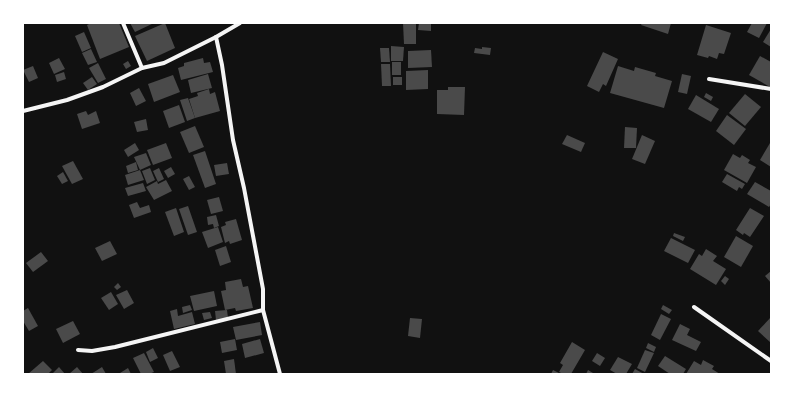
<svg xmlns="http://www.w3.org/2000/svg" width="794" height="397" font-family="Barlow,sans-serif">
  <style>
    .building { fill: #4a4a4a }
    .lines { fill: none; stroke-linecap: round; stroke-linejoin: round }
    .minor { stroke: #f5f5f5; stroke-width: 4 }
  </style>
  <rect width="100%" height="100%" fill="#111"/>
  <g class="building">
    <path d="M91 23H119L129 47 100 59 87 25Z"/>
    <path d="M130 23H154L135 32Z"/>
    <path d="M165 23 175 48 147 61 135 36Z"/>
    <path d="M403 23H416V44H404Z"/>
    <path d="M419 23H431V31L418 30Z"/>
    <path d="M642 23H671L668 34 641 25Z"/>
    <path d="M752 23H767L759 38 747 32Z"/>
    <path d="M706 25 731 33 724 54 719 53 717 59 709 56 708 58 697 55Z"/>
    <path d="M771 29V47L763 42Z"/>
    <path d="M84 32 91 48 82 52 75 36Z"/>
    <path d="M391 46 404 47 403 61H391Z"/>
    <path d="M482 47 491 48 490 55 474 53 475 48 482 49Z"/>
    <path d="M380 48H389L390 62H381Z"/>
    <path d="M91 49 97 62 88 65 82 53Z"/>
    <path d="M431 50 432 67 408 68V51Z"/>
    <path d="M603 52 618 59 606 86 603 84 599 92 587 86Z"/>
    <path d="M760 56 771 62 770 87 749 75Z"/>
    <path d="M59 58 65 69 54 74 49 63Z"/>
    <path d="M203 58 204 63 210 62 213 72 181 80 178 68 184 66V63Z"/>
    <path d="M128 61 131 66 126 69 123 64Z"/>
    <rect x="392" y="62" width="9" height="13"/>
    <path d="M98 63 106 79 98 83 89 68Z"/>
    <path d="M381 64H390L391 86H382Z"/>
    <path d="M33 66 38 78 29 82 23 70Z"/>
    <path d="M618 66 634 71 635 67 656 73 655 76 672 81 664 108 610 93Z"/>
    <path d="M428 70V89L406 90V71Z"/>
    <path d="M64 72 66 79 57 82 55 75Z"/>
    <path d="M208 74 212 88 191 93 188 80Z"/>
    <path d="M682 74 691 76 687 94 678 92Z"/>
    <path d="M173 75 180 92 154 102 148 84Z"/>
    <path d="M92 77 97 84 88 90 83 83Z"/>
    <rect x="393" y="77" width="9" height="8"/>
    <path d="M448 87H465L464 115 437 114V90H448Z"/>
    <path d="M139 88 146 101 136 106 130 93Z"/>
    <path d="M209 89 210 94 215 92 220 111 195 118 189 99 198 96 197 93Z"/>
    <path d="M706 93 713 97 711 101 704 97Z"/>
    <path d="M745 94 761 107 745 126 729 113Z"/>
    <path d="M696 95 719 109 711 122 688 109Z"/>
    <path d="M188 98 195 118 187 121 180 100Z"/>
    <path d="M179 105 185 122 169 128 163 111Z"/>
    <path d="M86 111 88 115 96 111 100 123 82 129 77 114Z"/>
    <path d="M727 115 746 129 734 145 716 131Z"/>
    <path d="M146 119 148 130 137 132 134 122Z"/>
    <path d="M195 126 204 147 189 153 180 132Z"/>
    <path d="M625 127 637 128 636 148H624Z"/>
    <path d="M567 135 585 143 581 152 562 144Z"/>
    <path d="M642 135 655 141 645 164 632 159Z"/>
    <path d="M135 143 139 150 128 157 124 150Z"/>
    <path d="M166 143 172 158 153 165 147 150Z"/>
    <path d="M770 143 771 144V167L760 160Z"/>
    <path d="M205 151 216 184 205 188 193 155Z"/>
    <path d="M146 153 151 165 140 170 134 157Z"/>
    <path d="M733 154 740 158 742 155 750 160 748 163 756 167 747 183 724 170Z"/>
    <path d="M73 161 83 179 72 184 62 166Z"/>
    <path d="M136 162 138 170 128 173 126 166Z"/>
    <path d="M227 163 229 174 216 176 214 165Z"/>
    <path d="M171 167 175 174 168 178 164 171Z"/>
    <path d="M150 168 155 180 147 184 142 171Z"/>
    <path d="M159 168 164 179 158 182 153 171Z"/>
    <path d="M140 170 144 180 128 185 125 175Z"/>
    <path d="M63 172 68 181 62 184 57 176Z"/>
    <path d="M727 174 745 184 742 189 739 187 737 191 722 182Z"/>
    <path d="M189 176 195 187 189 190 183 179Z"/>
    <path d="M166 180 172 191 154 200 146 187 157 181 158 184Z"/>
    <path d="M755 182 771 191V204L769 207 747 194Z"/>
    <path d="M143 183 146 191 128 196 125 188Z"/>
    <path d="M219 197 223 211 211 214 207 200Z"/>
    <path d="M137 202 140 208 149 205 151 212 134 218 129 205Z"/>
    <path d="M188 206 197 232 188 235 179 209Z"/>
    <path d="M176 208 184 232 174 236 165 212Z"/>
    <path d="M750 208 764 216 750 237 744 233 743 235 736 230Z"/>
    <path d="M216 215 219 226 214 228 213 224 208 225 207 217Z"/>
    <path d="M236 219 242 240 230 244 229 241 225 243 221 227 226 225 225 222Z"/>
    <path d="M218 227 223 242 208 248 202 232Z"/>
    <path d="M674 233 685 237 683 241 673 236Z"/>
    <path d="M736 236 753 246 741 267 724 257Z"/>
    <path d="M671 238 695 250 688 263 664 251Z"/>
    <path d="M110 241 117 254 102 261 95 248Z"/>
    <path d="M226 246 231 262 220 266 215 250Z"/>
    <path d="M706 249 717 256 713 261 726 269 716 285 690 269 699 254 702 256Z"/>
    <path d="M41 252 48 261 33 272 26 263Z"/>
    <path d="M771 271V283L765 276Z"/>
    <path d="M725 276 729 279 725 285 721 281Z"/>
    <path d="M241 279 243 287 248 286 253 308 236 311 235 308 225 310 221 291 226 290 225 282Z"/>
    <path d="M118 283 121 287 117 290 114 287Z"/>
    <path d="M127 290 134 303 124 309 116 295Z"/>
    <path d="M214 291 217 306 194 311 190 296Z"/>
    <path d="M111 292 118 304 109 310 101 298Z"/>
    <path d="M190 305 192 310 183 313 182 307Z"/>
    <path d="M663 305 672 310 669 314 661 309Z"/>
    <path d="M28 308 38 326 29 331 23 321V311Z"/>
    <path d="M177 309 178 316 192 312 195 324 174 329 170 311Z"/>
    <path d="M227 310 228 318 216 320 215 311Z"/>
    <path d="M210 312 212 318 204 320 202 313Z"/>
    <path d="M661 314 671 319 660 340 651 335Z"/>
    <path d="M771 317V343L758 331Z"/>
    <path d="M410 318 422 319 420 338 408 336Z"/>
    <path d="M73 321 80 334 63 343 56 329Z"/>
    <path d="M260 322 262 335 236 340 233 327Z"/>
    <path d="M680 324 690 329 687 335 701 342 696 351 672 340Z"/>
    <path d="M235 339 237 350 222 353 220 342Z"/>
    <path d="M260 339 264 353 245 358 242 344Z"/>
    <path d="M572 342 585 350 571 374H563L559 372 563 365 560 363Z"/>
    <path d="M648 343 656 347 654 352 646 348Z"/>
    <path d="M153 348 158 358 150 362 146 352Z"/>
    <path d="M645 350 654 353 645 372 637 368Z"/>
    <path d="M172 351 180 367 170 371 163 355Z"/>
    <path d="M144 353 154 372 149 374H141L133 358Z"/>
    <path d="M597 353 605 358 600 366 592 361Z"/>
    <path d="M665 356 686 369 683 374H670L658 366Z"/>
    <path d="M618 357 632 364 626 374H617L610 370Z"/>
    <path d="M234 359 236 374H226L224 361Z"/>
    <path d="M703 360 714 366 712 369 720 374H686L694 361 701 365Z"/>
    <path d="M43 361 52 370 48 374H28Z"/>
    <path d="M59 367 65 374H52Z"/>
    <path d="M77 367 83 374H69Z"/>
    <path d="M102 367 106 374H91Z"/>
    <path d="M128 368 131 374H121L120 373Z"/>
    <path d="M635 369 644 374H632Z"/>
    <path d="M553 370 561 374H551Z"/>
    <path d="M588 370 593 373V374H586Z"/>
  </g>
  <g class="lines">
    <g class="minor">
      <path d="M123 23 142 68"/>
      <path d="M216 37 222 65 233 140 244 188 263 289V310L280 374"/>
      <path d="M709 79 771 89"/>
      <path d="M23 111 67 100 103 87 142 68 164 63 216 37 240 23"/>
      <path d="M694 307 771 361"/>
      <path d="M78 350 92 351 115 347 263 310"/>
    </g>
  </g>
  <rect width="794" height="397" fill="none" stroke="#ffffff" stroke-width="48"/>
</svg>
